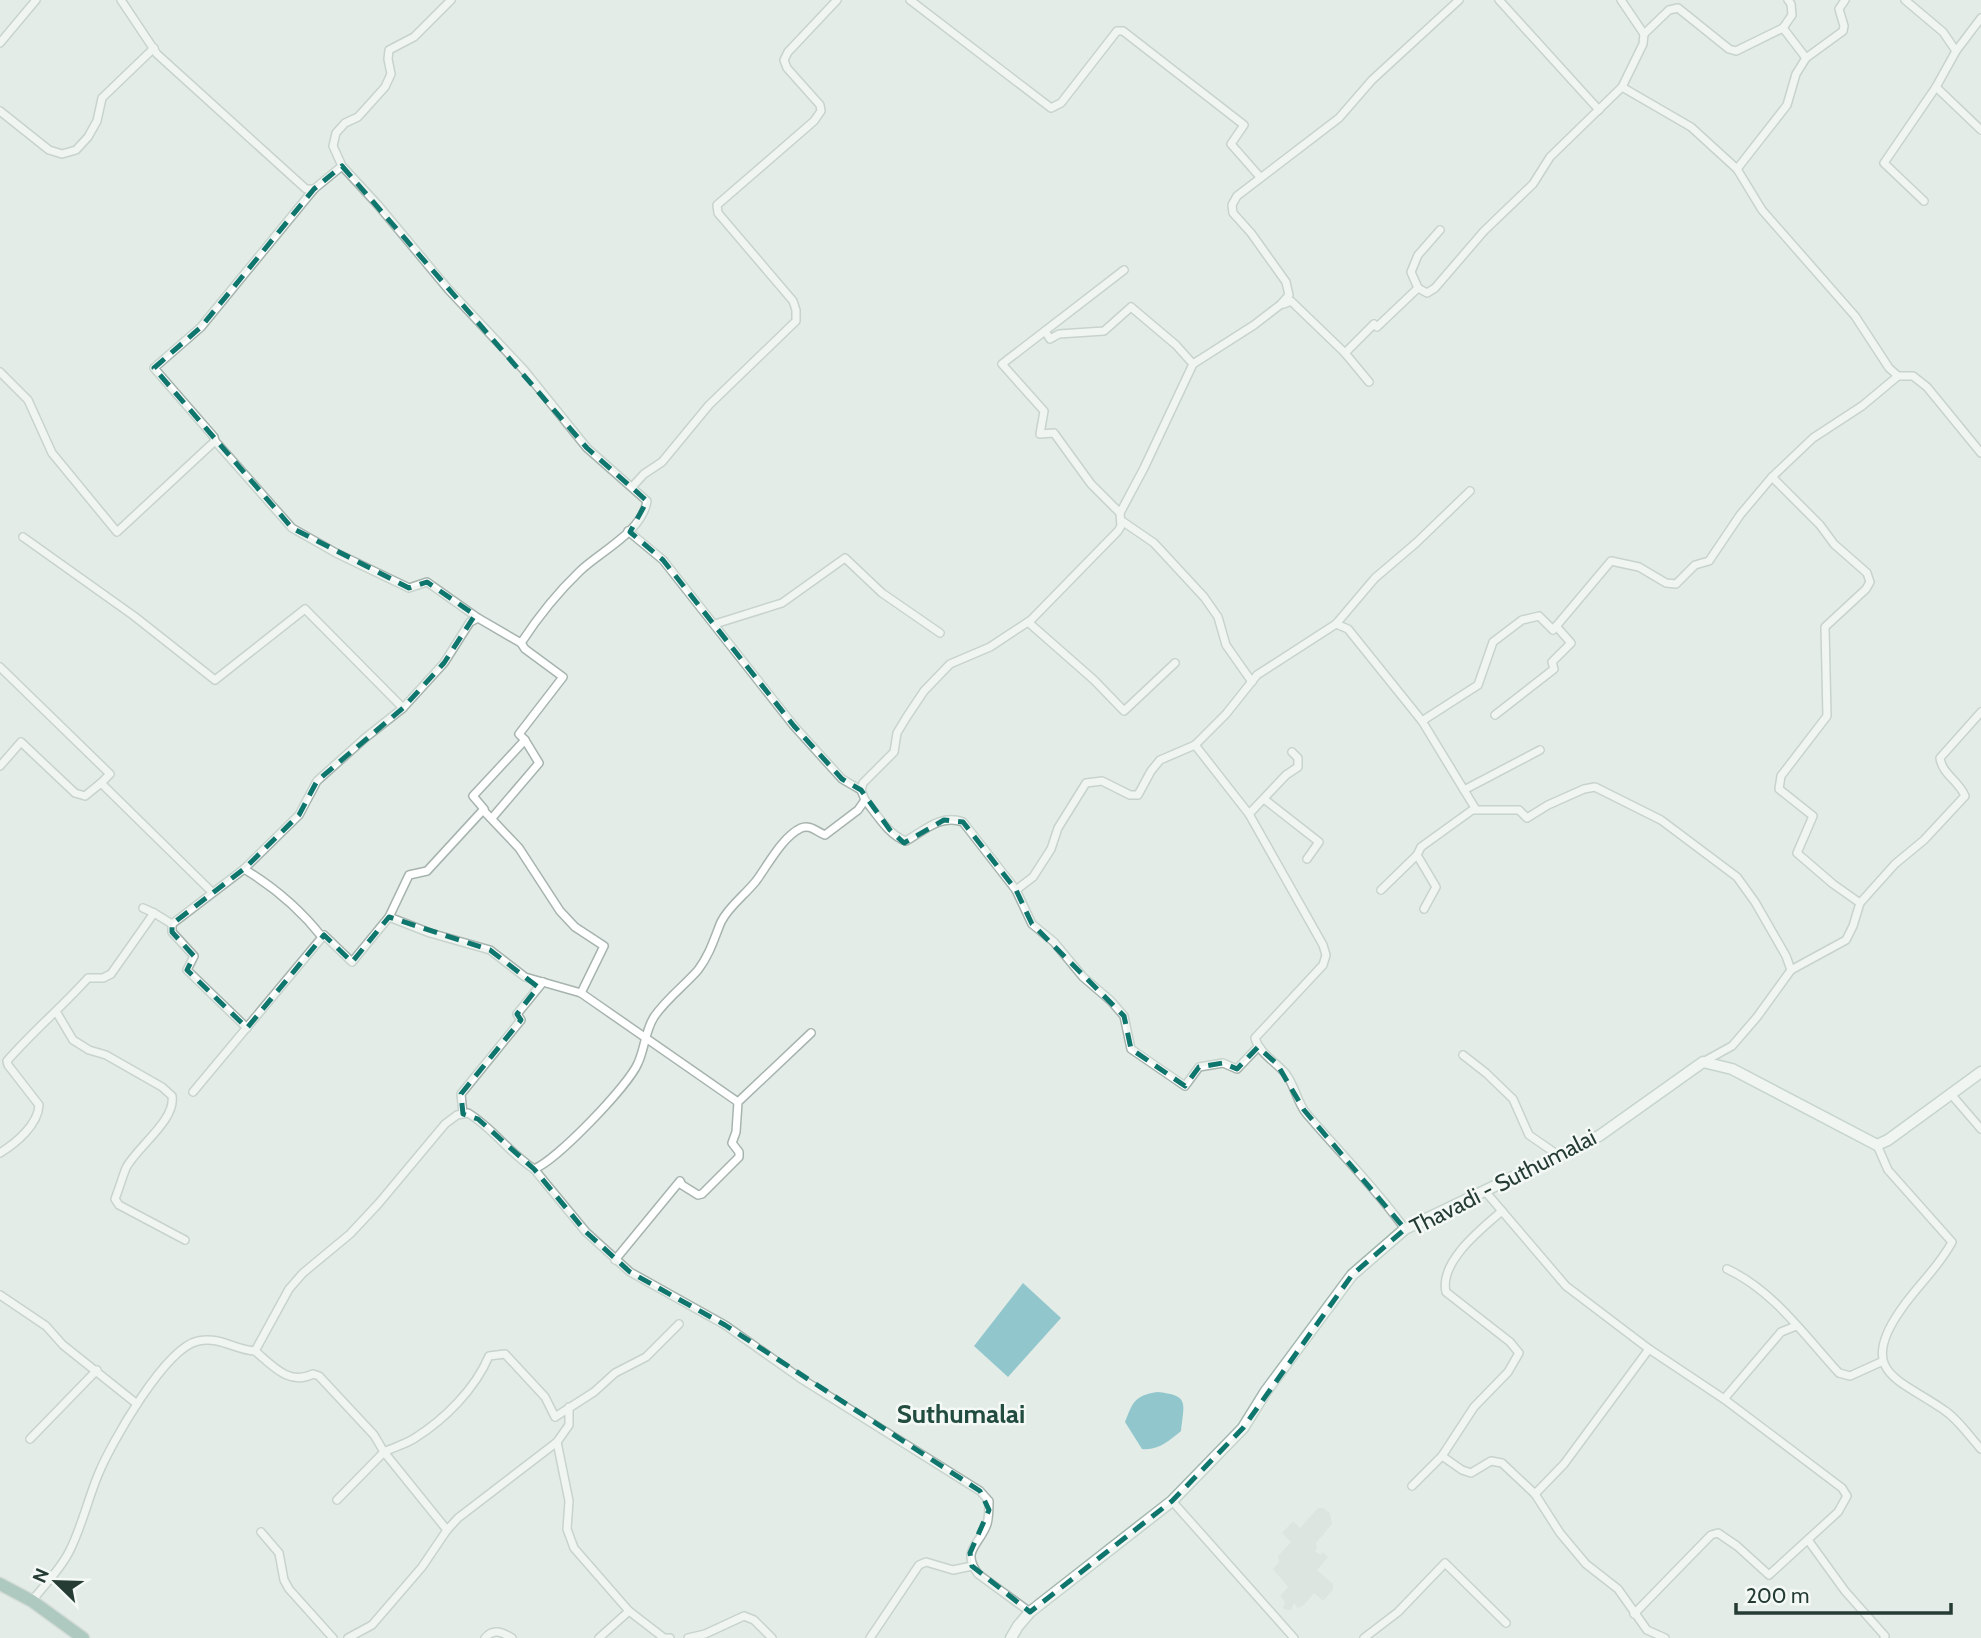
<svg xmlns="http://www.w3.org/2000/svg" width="1981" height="1638" font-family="Cabin,sans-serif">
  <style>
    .built { fill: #d2dcd7 }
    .water { fill: #91c7cc }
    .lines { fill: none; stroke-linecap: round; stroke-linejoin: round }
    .street-casing { stroke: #a7b4ae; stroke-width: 10 }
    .secondary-casing { stroke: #a3b7af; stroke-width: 13 }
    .primary-casing { stroke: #c2c8c6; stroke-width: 15 }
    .street { stroke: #fff; stroke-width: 7 }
    .secondary { stroke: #fff; stroke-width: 10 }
    .primary { stroke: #6d9d8e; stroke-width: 12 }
    .marked { fill: none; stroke: #0f766e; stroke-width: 5; stroke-dasharray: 14 9; stroke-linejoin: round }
    .labels { text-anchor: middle; stroke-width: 5; stroke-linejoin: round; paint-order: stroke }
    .street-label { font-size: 23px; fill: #253c34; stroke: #f4f9f6 }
    .quarter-label { font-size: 26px; font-weight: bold; fill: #234c40; stroke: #f4f9f6 }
  </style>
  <rect width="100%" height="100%" fill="#e4ece8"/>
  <path class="built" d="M1318 1508H1323L1330 1513 1332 1524 1316 1543 1317 1548 1315 1551 1320 1555 1323 1552 1328 1557 1317 1570 1333 1584V1590L1323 1601 1314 1593 1304 1605 1298 1608 1294 1603 1291 1610H1287L1283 1608 1285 1602 1280 1596 1288 1587 1273 1569 1279 1562 1278 1556 1291 1542 1282 1533 1293 1521 1300 1528Z"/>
  <g class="water">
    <path d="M1023 1283 1061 1318 1008 1377 974 1346Z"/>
    <path d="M1157 1392C1190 1395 1184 1403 1181 1431 1170 1440 1158 1451 1142 1449L1125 1422C1133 1402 1134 1396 1157 1392Z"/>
  </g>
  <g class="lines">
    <g class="street-casing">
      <g id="street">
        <path d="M121 0 157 54 306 189H314L342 166"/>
        <path d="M910 0 1051 108 1061 103 1117 31H1123L1244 125 1231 144 1260 177"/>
        <path d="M1499 0 1599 110"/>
        <path d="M1621 0 1644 34"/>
        <path d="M1905 0 1943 32 1956 51 1936 87 1884 163 1924 201"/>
        <path d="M1783 28 1806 58"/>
        <path d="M0 43 36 0"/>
        <path d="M1956 51 1981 18"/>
        <path d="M1622 87 1691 127 1737 169 1762 210 1855 316 1889 368 1898 376H1913L1927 387 1981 453"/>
        <path d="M1936 87 1981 130"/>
        <path d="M0 111 49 150 62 154 76 150 88 137 97 121 102 98 154 48"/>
        <path d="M1737 169 1787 105 1796 74 1806 58 1843 31 1844 26 1839 9 1845 0"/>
        <path d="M1418 288 1427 293 1435 288 1484 231 1533 184 1550 157 1622 87 1643 44 1644 34 1669 10 1678 8 1729 49 1736 51 1783 28 1792 15 1791 4 1788 0"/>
        <path d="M1284 304 1291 301 1345 353 1369 382"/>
        <path d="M1045 331 1050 339 1059 334 1104 331 1131 307 1176 345 1193 364"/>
        <path d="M1345 353 1374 324 1377 327 1418 288 1411 272 1418 255 1440 230"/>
        <path d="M0 372 28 400 52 453 117 532 215 441 292 528 336 553 409 588 427 582 478 618"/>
        <path d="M215 441 214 437 154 368 201 327 314 189"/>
        <path d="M1772 477 1820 525 1834 544 1867 573 1870 582 1866 589 1825 627 1827 716 1781 776 1779 789 1813 816 1797 853 1833 884 1860 903"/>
        <path d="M632 487 644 474 662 462 709 405 796 321V310L793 301 718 213 717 205 814 121 821 111 820 105 787 68 784 60 788 52 837 0"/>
        <path d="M1120 513 1091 484 1054 433 1040 434 1044 411 1002 364 1124 270"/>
        <path d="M1122 521 1154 543 1204 597 1218 617 1226 645 1252 682"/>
        <path d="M628 531 663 560 794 726 842 779 861 790"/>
        <path d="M23 537 134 616 215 680 305 609 403 708"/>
        <path d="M1028 622 1094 680 1124 711 1175 663"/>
        <path d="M715 624 782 603 845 558 882 593 940 633"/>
        <path d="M1336 624 1348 629 1422 721 1475 808 1421 847 1417 855 1436 887 1424 909"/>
        <path d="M0 667 110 774 101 783 212 892"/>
        <path d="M1495 715 1554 669 1552 662 1571 643 1556 626"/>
        <path d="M1422 721 1478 685 1493 642 1522 620 1539 616 1553 630 1611 561 1639 567 1666 583 1676 584 1695 565 1709 561 1740 515 1772 477 1813 438 1862 406 1898 376"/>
        <path d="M1195 745 1249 814 1323 945 1326 955 1323 965 1255 1038C1259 1053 1276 1062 1286 1074 1295 1086 1297 1102 1306 1113 1339 1152 1375 1187 1405 1229"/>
        <path d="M0 766 21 742 75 793 85 796 101 783"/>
        <path d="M1464 790 1540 750"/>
        <path d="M1264 799 1319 842 1307 859"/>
        <path d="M865 800C876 813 889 836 906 841 925 830 941 814 963 822L1016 890 1033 877 1051 849 1058 828 1086 783 1102 781 1130 795H1138L1151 771 1160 760 1195 745 1226 714 1257 675 1336 624 1375 578 1416 543 1470 491"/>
        <path d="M483 810 519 848 560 911 575 927 604 946 581 993"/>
        <path d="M1474 810H1519L1527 818 1548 805 1584 789 1595 787 1661 820 1737 877 1755 902 1786 956 1791 970"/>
        <path d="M1249 814 1286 775 1298 767V758L1292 752"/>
        <path d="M492 818 539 763 525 740"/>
        <path d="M244 869C274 887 300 909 322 937"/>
        <path d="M1016 890 1032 924 1054 942 1083 977 1111 1001 1124 1016 1131 1049 1185 1086 1199 1067 1223 1063 1237 1069 1258 1047"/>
        <path d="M1381 890 1417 855"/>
        <path d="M143 908 154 913"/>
        <path d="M389 917 430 933 490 950 525 977 581 993 738 1102"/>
        <path d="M172 924V932L194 956 187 970 247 1028"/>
        <path d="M57 1013 73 1040 89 1050 106 1055 162 1087 172 1096C176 1120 137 1147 126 1168 122 1178 119 1189 115 1199L119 1205 185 1240"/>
        <path d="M1463 1055 1486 1073 1513 1099 1529 1135 1558 1155"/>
        <path d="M1703 1062 1732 1046 1757 1017 1791 970 1846 940 1853 926 1860 903 1895 864 1924 840 1965 796C1959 781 1942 774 1940 758L1981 712"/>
        <path d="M193 1092 324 935 352 962 389 917 409 875 427 871 484 809 473 796 525 740 519 734 563 677 525 649 521 643"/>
        <path d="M1950 1093 1981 1129"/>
        <path d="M463 1114 461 1094 521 1020 517 1014 543 982"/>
        <path d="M1877 1145 1888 1170 1952 1242C1939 1267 1916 1287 1900 1311 1857 1373 1900 1379 1944 1410 1958 1419 1969 1436 1981 1449"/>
        <path d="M0 1153C16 1143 38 1125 39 1105L8 1065 7 1061C32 1032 62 1007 88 978H103L111 974 154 913 172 924 244 869 299 815 317 781 365 738 403 708 444 663 470 622 478 618 521 643C538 617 557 593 580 571 601 551 642 532 647 501L587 448 524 370 448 289 378 205 342 166 333 146 336 133 345 123 358 117 385 87 391 74 388 59 389 50 414 37 451 0"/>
        <path d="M534 1169 586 1232 630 1272 725 1325 800 1378 980 1491 989 1501C989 1508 989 1517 987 1524 979 1546 961 1550 978 1574L1030 1612"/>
        <path d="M1484 1190 1566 1286 1649 1349 1724 1399 1842 1488 1847 1496 1838 1512 1769 1575 1737 1546 1718 1533 1711 1535 1634 1614"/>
        <path d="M615 1260 680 1181 682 1185 698 1195 702 1194 739 1157V1152L732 1143 736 1132 738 1102 811 1033"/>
        <path d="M1727 1269C1773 1290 1805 1336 1839 1373L1850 1376 1881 1362"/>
        <path d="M0 1295 46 1326 63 1345 137 1404"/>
        <path d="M255 1351C273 1366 289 1386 313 1374L319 1376 374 1435 384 1452 337 1500"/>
        <path d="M1724 1399 1781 1332 1796 1326"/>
        <path d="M30 1439 97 1370"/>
        <path d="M557 1442 569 1501 567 1529 574 1548 629 1611 599 1638"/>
        <path d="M1442 1456 1462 1470 1471 1473 1491 1461 1502 1463 1535 1494 1560 1533 1586 1564 1618 1589 1647 1630 1665 1638"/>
        <path d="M1412 1486 1442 1456 1474 1407 1508 1372 1519 1353 1510 1342 1446 1292C1439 1262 1481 1229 1502 1211"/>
        <path d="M1535 1494 1564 1464 1649 1349"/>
        <path d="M1172 1501 1294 1638"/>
        <path d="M447 1530 384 1452C394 1447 406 1444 415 1438 445 1419 475 1389 489 1356L505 1354 545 1397 555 1417 594 1392 615 1373 646 1357 679 1324"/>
        <path d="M261 1532 279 1553 284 1580 289 1589 333 1638"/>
        <path d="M1808 1540 1845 1591 1885 1636 1884 1638"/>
        <path d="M32 1601C45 1584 61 1569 70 1550 82 1526 88 1499 98 1475 111 1443 165 1348 198 1341 220 1336 235 1350 255 1351L289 1289 303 1273 350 1234 379 1203 445 1124 457 1115 468 1113C493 1128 509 1153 534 1169 556 1161 629 1085 638 1063 645 1048 645 1031 654 1017 666 999 684 986 698 970 710 954 714 939 721 922 729 906 745 895 756 881 768 865 782 837 801 828 810 824 817 832 825 835L858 810 865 800 861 790 863 783 894 752 897 733 906 718 924 691 950 664 990 647 1031 620 1118 531 1121 526 1120 513 1144 468 1193 364 1254 325 1280 305 1289 295 1286 282 1251 233 1233 213 1232 205 1237 196 1339 118 1372 80 1459 0"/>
        <path d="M629 1611 664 1638H670"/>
        <path d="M348 1638 372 1625 422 1567 447 1530 458 1518 557 1442 569 1425V1407"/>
        <path d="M485 1638C493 1628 502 1632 512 1638"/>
        <path d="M688 1638 705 1634 744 1616 754 1620 772 1638"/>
        <path d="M870 1638 919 1565 926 1562 953 1570 972 1566"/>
        <path d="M1364 1638 1398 1612 1445 1563 1506 1623"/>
      </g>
    </g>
    <g class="secondary-casing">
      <path id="secondary" d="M1011 1638 1018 1626 1030 1612 1172 1501 1243 1428 1266 1391 1352 1275 1405 1229 1599 1136 1703 1062 1732 1069 1877 1145 1888 1140 1981 1072"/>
    </g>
    <g class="primary-casing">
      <path id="primary" d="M0 1584 32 1601 83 1638"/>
    </g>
    <use href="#street" class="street"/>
    <use href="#secondary" class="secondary"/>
    <use href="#primary" class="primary"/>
  </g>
  <path d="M0 0H1981V1638H0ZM342 166 587 448 647 501 630 532 663 560 794 726 842 779 861 790 890 830 904 843 944 820 963 822 1016 890 1032 924 1124 1016 1131 1049 1185 1086 1199 1067 1223 1063 1237 1069 1258 1047 1277 1064 1304 1110 1405 1229 1352 1275 1243 1428 1172 1501 1030 1612 972 1566 970 1553 989 1510 980 1491 725 1325 630 1272 586 1232 534 1169 478 1119 463 1114 461 1094 521 1020 517 1014 538 987 490 950 389 917 352 962 324 935 247 1028 187 970 194 956 172 932V924L244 869 299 815 317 781 403 708 444 663 475 615 427 582 409 588 292 528 154 368 201 327 314 189Z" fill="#e4ece8" fill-opacity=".55" fill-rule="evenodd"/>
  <path class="marked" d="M342 166 587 448 647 501 630 532 663 560 794 726 842 779 861 790 890 830 904 843 944 820 963 822 1016 890 1032 924 1124 1016 1131 1049 1185 1086 1199 1067 1223 1063 1237 1069 1258 1047 1277 1064 1304 1110 1405 1229 1352 1275 1243 1428 1172 1501 1030 1612 972 1566 970 1553 989 1510 980 1491 725 1325 630 1272 586 1232 534 1169 478 1119 463 1114 461 1094 521 1020 517 1014 538 987 490 950 389 917 352 962 324 935 247 1028 187 970 194 956 172 932V924L244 869 299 815 317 781 403 708 444 663 475 615 427 582 409 588 292 528 154 368 201 327 314 189Z"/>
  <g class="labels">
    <g class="street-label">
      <text transform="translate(1503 1182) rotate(-27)" y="8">Thavadi - Suthumalai</text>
    </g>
    <g class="quarter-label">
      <text x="961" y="1423">Suthumalai</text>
    </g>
  </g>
  <g transform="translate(56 1582) rotate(293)" stroke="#f4f9f6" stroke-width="5" paint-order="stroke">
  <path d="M0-5L12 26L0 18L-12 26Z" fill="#253c34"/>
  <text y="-10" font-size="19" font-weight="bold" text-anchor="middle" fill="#253c34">N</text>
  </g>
  <path d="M1736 1603v10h215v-10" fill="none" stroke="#253c34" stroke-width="3.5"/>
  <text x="1746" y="1603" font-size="21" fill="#253c34" stroke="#f4f9f6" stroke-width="5" paint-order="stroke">200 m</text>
</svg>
